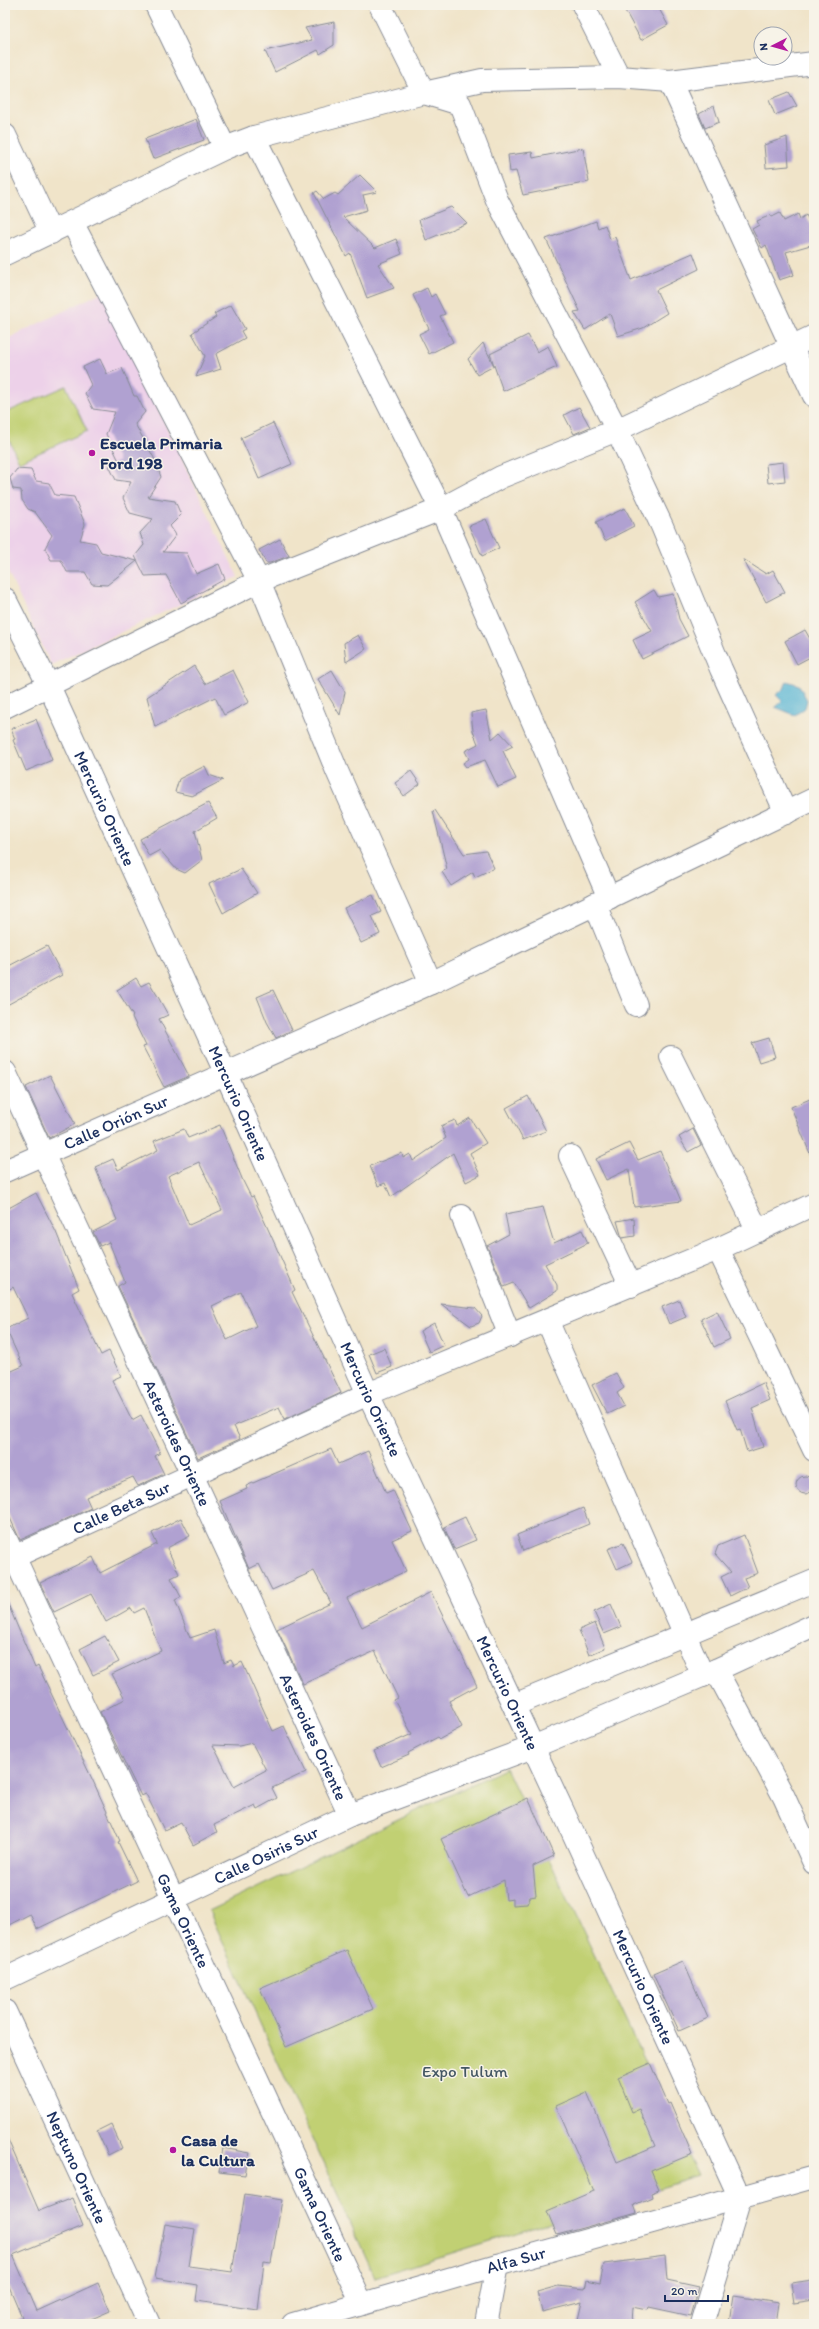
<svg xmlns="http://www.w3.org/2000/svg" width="819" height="2329" font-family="Itim,sans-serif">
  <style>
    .built { fill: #edd1e9 }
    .green { fill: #c1d073; stroke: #6e8068 }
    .water { fill: #55b4d3; stroke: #387298 }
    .building { fill: #b0a1d1; fill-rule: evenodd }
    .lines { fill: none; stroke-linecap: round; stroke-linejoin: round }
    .minor-casing { stroke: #868a94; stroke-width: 24 }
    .minor { stroke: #fff; stroke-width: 22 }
    .poi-dot { fill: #b5179e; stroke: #f7f3e8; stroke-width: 1.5 }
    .labels { text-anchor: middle; stroke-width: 3; stroke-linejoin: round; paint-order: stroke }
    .poi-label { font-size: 17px; font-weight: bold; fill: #1b2f5e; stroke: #f7f3e8; text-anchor: start }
    .street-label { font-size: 17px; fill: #1b2f5e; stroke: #f7f3e8 }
    .park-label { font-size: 17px; fill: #445763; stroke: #f7f3e8 }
  </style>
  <rect width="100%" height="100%" fill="#f7f3e8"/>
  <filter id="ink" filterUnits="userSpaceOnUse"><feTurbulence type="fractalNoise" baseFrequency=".025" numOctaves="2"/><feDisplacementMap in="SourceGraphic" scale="8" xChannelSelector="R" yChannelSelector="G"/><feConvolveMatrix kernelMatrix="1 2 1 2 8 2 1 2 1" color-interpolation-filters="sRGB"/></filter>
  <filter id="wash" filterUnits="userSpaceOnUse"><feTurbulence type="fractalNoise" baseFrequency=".012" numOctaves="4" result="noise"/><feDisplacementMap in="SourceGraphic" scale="16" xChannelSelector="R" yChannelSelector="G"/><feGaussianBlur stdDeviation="0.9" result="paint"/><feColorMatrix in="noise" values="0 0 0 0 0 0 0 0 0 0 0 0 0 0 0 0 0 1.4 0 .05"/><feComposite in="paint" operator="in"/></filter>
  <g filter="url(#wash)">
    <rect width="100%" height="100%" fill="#f0e4c9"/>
    <path class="built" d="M102 292 238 577 51 665 5 566V340Z"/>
    <g class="green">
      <path d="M66 386 87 431 19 462 5 431V413Z"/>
      <path d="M506 1768 699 2176 375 2277 209 1911Z"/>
    </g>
    <path class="water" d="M787 681 799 685 807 700 805 708 795 715 775 707 782 701 776 695 784 689Z"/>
    <g id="blocks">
      <g class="building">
        <path d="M622 5H657L668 25 641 40Z"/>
        <path d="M334 22V45L320 54 318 50 275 72 265 51 312 40 305 28Z"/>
        <path d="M789 92 797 106 775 115 769 100Z"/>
        <path d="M714 106 719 122 705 128 699 114Z"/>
        <path d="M196 119 204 140 153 159 145 139Z"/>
        <path d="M787 137 789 166 766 168 764 145Z"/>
        <path d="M583 148 589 182 523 195 516 171 510 172 508 155 532 152 533 158Z"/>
        <path d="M360 175 377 192 363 195 367 210 343 217 375 248 396 239 402 254 378 264 394 288 367 298 350 253 346 256 314 193 317 191 324 199 335 193 338 195Z"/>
        <path d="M451 207 467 223 426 240 419 220Z"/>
        <path d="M780 213 784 221 798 214 800 219 806 215 814 230V244L786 252 794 275 779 280 766 245 762 248 752 229 759 225 757 221 771 215 772 217Z"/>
        <path d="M596 221 598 228 605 225 610 239 615 237 631 280 693 253 699 269 656 290 667 313 643 328 618 336 610 314 585 330 574 312 580 311 546 239Z"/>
        <path d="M427 288 431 297 435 294 445 314 440 316 453 342 429 354 419 334 429 329 413 295Z"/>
        <path d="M231 305 245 329 241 331 245 338 216 354 221 369 196 377 205 356 192 333 216 317 214 314Z"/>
        <path d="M528 335 537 352 548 346 557 367 503 391 490 354Z"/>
        <path d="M483 343 494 366 477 375 468 359Z"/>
        <path d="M100 359 107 374 122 368 134 396H137L145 412 135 424 154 458 161 477 148 497 175 501 181 515 170 526 176 535 163 552 187 553 196 574 219 564 225 579 181 603 166 575 145 576 135 556 144 545 140 533 153 519 130 513 123 498 131 482 116 480 109 466 119 461 106 434 115 412 93 409 85 393 91 385 83 367Z"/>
        <path d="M579 407 590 427 574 434 564 415Z"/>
        <path d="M273 423 292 464 259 479 241 438Z"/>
        <path d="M783 462 785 481 768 483 766 464Z"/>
        <path d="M17 469 31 470 36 481 49 483 55 495 74 497 85 524 80 540 96 543 101 552 137 561 107 585 92 584 85 572H67L61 560H51L45 548 52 535 35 512 28 509 22 500 21 490 13 489 10 478Z"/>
        <path d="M625 508 634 526 605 541 596 522Z"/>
        <path d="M486 519 499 548 482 556 469 526Z"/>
        <path d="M280 539 289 556 270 563H266L259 550Z"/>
        <path d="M743 559 766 574 773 570 785 592 766 602Z"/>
        <path d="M654 590 658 597 673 594 679 619 688 636 642 659 633 640 652 631 635 602Z"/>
        <path d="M805 630 814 646V655L797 664 785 641Z"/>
        <path d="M358 635 366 649 346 662 344 643Z"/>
        <path d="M194 666 205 684 233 670 249 702 224 715 215 697 155 727 147 697Z"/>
        <path d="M332 670 345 692 340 715 318 679Z"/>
        <path d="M486 710 492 739 500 732 513 746 503 751 516 779 498 787 485 760 466 767 463 763 469 759 465 751 478 744 473 731 471 713Z"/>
        <path d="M36 719 52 760 26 771 13 740 15 739 11 729Z"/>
        <path d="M205 766 209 775 223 780 192 796 175 792 179 779Z"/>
        <path d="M411 771 420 784 404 796 395 783Z"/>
        <path d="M208 803 217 818 195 831 202 860 185 873 176 869 160 850 149 856 140 839Z"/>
        <path d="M435 810 464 854 486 851 494 868 475 877 473 872 451 886 442 872 447 869 433 811Z"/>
        <path d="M241 869 257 893 223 913 209 884Z"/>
        <path d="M373 895 381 912 372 916 380 934 361 943 344 908Z"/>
        <path d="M47 946 62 975 5 1006V968Z"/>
        <path d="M136 978 141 986 149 982 157 995 168 1015 159 1019 189 1076 164 1087 143 1047 146 1046 132 1017 133 1016 117 990Z"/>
        <path d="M273 990 292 1030 276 1038 267 1022 257 997Z"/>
        <path d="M769 1038 775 1057 759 1062 752 1043Z"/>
        <path d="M50 1075 75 1124 49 1138 26 1087Z"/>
        <path d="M528 1096 546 1131 523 1140 506 1108Z"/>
        <path d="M810 1099 814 1109 813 1161 791 1107Z"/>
        <path d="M470 1118 486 1143 470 1153 480 1175 466 1182 453 1153 391 1197 385 1183 378 1186 370 1166 402 1153 403 1158 410 1154 413 1161 446 1138 441 1126 455 1120 457 1126Z"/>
        <path d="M220 1125 243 1181 251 1197 253 1196 273 1240 295 1290 292 1292 341 1393 285 1419 279 1407 234 1426 240 1439 198 1458 118 1286 125 1282 109 1242 100 1246 93 1232 117 1220 95 1167 113 1159 118 1170 158 1150 154 1141 184 1129 188 1138ZM199 1162 222 1210 189 1225 168 1176ZM241 1292 256 1326 227 1340 212 1306Z"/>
        <path d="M693 1129 701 1145 688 1152 679 1137Z"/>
        <path d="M629 1143 638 1160 660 1151 681 1201 634 1207 629 1169 606 1180 596 1159Z"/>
        <path d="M36 1193 56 1232 79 1289 72 1293 101 1355 109 1351 121 1376 112 1380 132 1420 141 1415 160 1453 155 1456 164 1474 138 1486 133 1477 86 1497 91 1508 20 1540 5 1507V1374L23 1366 6 1329 28 1318 13 1287 5 1292V1210Z"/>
        <path d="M543 1207 554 1243 582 1230 588 1243 545 1264 557 1285V1291L529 1308 514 1283 504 1287 487 1246 509 1234 505 1214Z"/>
        <path d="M634 1218 635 1236 622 1238 617 1221Z"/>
        <path d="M679 1300 686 1317 669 1324 662 1307Z"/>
        <path d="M441 1304 475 1308 482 1316 479 1323 471 1326Z"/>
        <path d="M717 1311 730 1339 714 1347 701 1319Z"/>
        <path d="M434 1323 444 1345 429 1352 420 1331Z"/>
        <path d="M384 1348 392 1367 377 1373 369 1354Z"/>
        <path d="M616 1373 624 1388 617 1393 624 1406 607 1414 592 1385Z"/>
        <path d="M763 1383 770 1400 752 1408 763 1447 747 1452 740 1429 737 1430 725 1401Z"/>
        <path d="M331 1449 338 1464 368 1451 386 1493 393 1490 412 1531 392 1540 406 1571 347 1598 362 1627 431 1592 477 1686 449 1701 462 1727 440 1739 438 1737 408 1753 409 1755 381 1767 374 1751 412 1734 394 1700 398 1698 375 1651 303 1684 277 1629 331 1603 314 1571 272 1590 259 1564 249 1569 220 1501 247 1489 246 1486Z"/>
        <circle cx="805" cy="1485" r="9"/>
        <path d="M583 1508 589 1524 523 1551 517 1535Z"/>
        <path d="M465 1517 476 1540 454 1549 444 1527Z"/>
        <path d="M181 1518 190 1536 167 1548 179 1574 171 1578 181 1597 175 1600 190 1638 214 1630 224 1663 231 1660 234 1666 242 1662 273 1731 284 1726 306 1772 272 1788 277 1798 257 1809 255 1805 214 1825 217 1832 193 1845 181 1822 164 1830 146 1794 141 1796 100 1712 125 1699 112 1674 161 1651 144 1608 134 1613 131 1608 106 1622 91 1594 54 1612 40 1583 93 1557 100 1573 157 1544 152 1533ZM252 1743 266 1770 234 1787 213 1745 239 1746Z"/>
        <path d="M744 1535 758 1573 744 1578 748 1587 730 1596 721 1577 731 1572 715 1554 718 1546Z"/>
        <path d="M623 1543 632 1562 617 1569 608 1549Z"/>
        <path d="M5 1597 35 1668 38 1666 94 1783 120 1841 118 1842 137 1881 37 1929 30 1914 5 1927Z"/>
        <path d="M611 1604 621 1627 604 1634 594 1612Z"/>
        <path d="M595 1623 605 1648 589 1655 579 1630Z"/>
        <path d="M105 1636 119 1662 93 1675 80 1649Z"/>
        <path d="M528 1798 554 1856 533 1866 536 1896 530 1897 527 1904 513 1905V1899L506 1900 504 1880 468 1897 441 1839Z"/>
        <path d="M347 1950 373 2009 286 2047 260 1988Z"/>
        <path d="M683 1961 708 2018 679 2031 653 1974Z"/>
        <path d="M650 2063 668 2104 670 2103 692 2154 651 2171 659 2190 651 2193 652 2197 634 2205 637 2213 557 2235 547 2211 594 2191 556 2106 587 2092 617 2162 655 2146 639 2109 632 2112 618 2077Z"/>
        <path d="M111 2124 122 2148 108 2155 97 2131Z"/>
        <path d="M5 2133 39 2211 72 2198 83 2226 13 2255 37 2311 98 2283 110 2311 80 2324H7L22 2317 5 2277Z"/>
        <path d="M223 2148 249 2153 245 2175 219 2172Z"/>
        <path d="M245 2194 282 2200 271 2263 264 2262 258 2310 196 2301 198 2285 155 2278 165 2224 195 2229 189 2266 232 2272Z"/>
        <path d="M665 2256 667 2280 699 2287 691 2316 649 2307 648 2310 633 2307 632 2324H577L582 2302 542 2312 537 2292 558 2286 585 2289 587 2280 600 2283 604 2264Z"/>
        <path d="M814 2280V2300L794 2303 791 2283Z"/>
        <path d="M733 2296 779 2303 776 2324 729 2322Z"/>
      </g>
    </g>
  </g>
  <g filter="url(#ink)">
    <use href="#blocks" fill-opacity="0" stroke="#868a94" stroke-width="1"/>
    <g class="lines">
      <g class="minor-casing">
        <g id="minor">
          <path d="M156 5 225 148"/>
          <path d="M380 5 424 93 460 104 497 200 617 430 662 526 721 669 786 813"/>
          <path d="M583 5 619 77"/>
          <path d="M670 81 814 396"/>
          <path d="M5 135 51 233"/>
          <path d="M254 137 441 509 609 898"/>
          <path d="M72 222 259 581 337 771 431 983"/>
          <path d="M5 254 225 148 254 137 424 93 482 80 619 77 670 81 814 63"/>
          <path id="s1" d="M5 599 49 686 225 1072 368 1394 563 1811 740 2198"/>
          <path d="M5 707 259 581 441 509 501 477 617 430 814 336"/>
          <path d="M595 904 636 1005"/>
          <path d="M671 1057 758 1231"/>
          <path id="s2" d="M5 1072 350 1815"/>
          <path d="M570 1156 631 1286"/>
          <path id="s3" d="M5 1171 431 983 814 799"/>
          <path d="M462 1216 510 1336"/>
          <path d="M718 1249 814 1450"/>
          <path d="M547 1320 703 1676"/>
          <path id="s4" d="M5 1537 362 2304"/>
          <path id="s5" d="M5 1561 368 1394 718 1249 814 1204"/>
          <path d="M716 1670 784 1797 814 1863"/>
          <path d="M514 1705 814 1581"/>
          <path id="s6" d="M5 1979 350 1815 533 1747 716 1670 814 1625"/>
          <path id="s7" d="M5 2011 149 2324"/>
          <path id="s8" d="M293 2324 497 2265 814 2177"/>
          <path d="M486 2324 497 2265"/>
          <path d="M702 2324 740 2198"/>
        </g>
      </g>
      <use href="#minor" class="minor"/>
    </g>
  </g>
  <g class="poi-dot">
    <circle cx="92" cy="453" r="4"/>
    <circle cx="173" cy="2150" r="4"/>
  </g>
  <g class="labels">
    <g class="poi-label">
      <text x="100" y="449">Escuela Primaria<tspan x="100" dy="20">Ford 198</tspan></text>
      <text x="181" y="2146">Casa de<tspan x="181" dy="20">la Cultura</tspan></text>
    </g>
    <g class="street-label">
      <text dy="6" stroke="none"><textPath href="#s1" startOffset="232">Mercurio Oriente</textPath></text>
      <text dy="6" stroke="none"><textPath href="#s1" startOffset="556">Mercurio Oriente</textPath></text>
      <text dy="6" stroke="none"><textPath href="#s3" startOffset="121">Calle Orión Sur</textPath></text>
      <text dy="6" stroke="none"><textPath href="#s1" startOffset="880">Mercurio Oriente</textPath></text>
      <text dy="6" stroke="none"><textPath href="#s2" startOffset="409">Asteroides Oriente</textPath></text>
      <text dy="6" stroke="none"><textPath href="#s5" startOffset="128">Calle Beta Sur</textPath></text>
      <text dy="6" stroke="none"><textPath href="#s1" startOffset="1204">Mercurio Oriente</textPath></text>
      <text dy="6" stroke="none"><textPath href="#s2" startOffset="733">Asteroides Oriente</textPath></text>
      <text dy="6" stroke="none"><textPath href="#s6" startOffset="289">Calle Osiris Sur</textPath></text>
      <text dy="6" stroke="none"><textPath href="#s4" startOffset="423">Gama Oriente</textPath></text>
      <text dy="6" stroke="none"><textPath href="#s1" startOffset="1528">Mercurio Oriente</textPath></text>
      <text dy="6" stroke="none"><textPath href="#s7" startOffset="172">Neptuno Oriente</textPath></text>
      <text dy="6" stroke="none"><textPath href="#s4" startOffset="747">Gama Oriente</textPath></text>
      <text dy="6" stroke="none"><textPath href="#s8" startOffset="232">Alfa Sur</textPath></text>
    </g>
    <g class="park-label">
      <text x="465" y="2077">Expo Tulum</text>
    </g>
  </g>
  <rect width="819" height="2329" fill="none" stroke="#f7f3e8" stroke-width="20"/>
  <g transform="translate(773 46) rotate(264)"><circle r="19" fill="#f7f3e8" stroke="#9fa5b1"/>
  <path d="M0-3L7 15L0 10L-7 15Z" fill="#b5179e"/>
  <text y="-6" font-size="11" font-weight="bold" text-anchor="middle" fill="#1b2f5e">N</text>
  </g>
  <path d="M665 2295v6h63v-6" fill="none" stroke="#1b2f5e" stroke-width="2"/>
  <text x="671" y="2295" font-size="12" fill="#1b2f5e" stroke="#f7f3e8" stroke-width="3" paint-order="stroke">20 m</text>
</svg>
